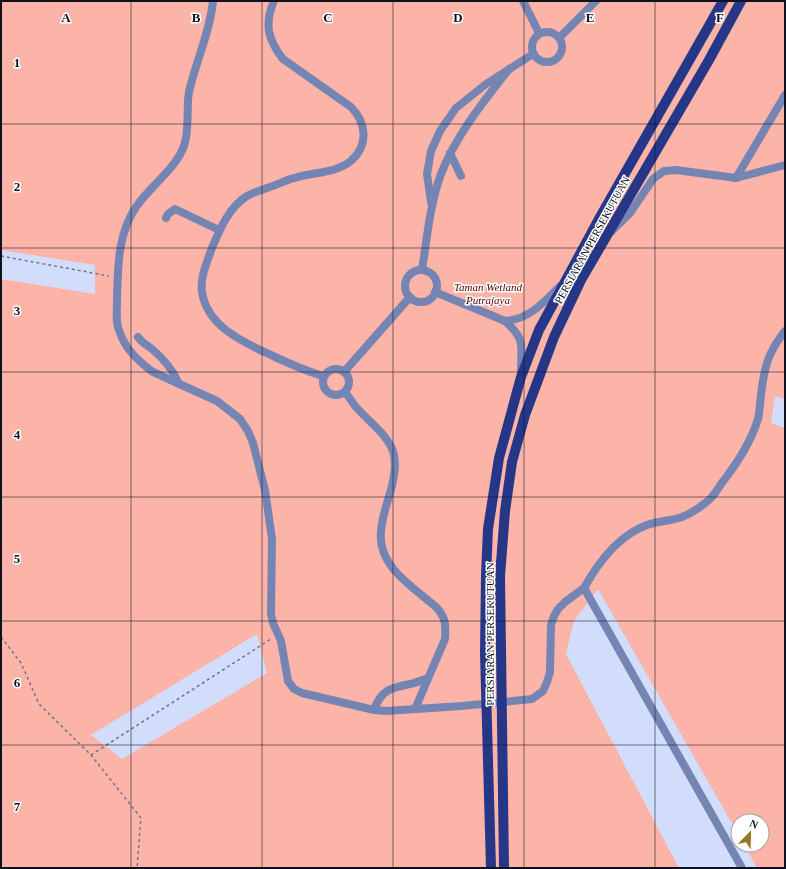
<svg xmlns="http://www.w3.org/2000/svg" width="786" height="869" font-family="'Times New Roman',serif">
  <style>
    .green { fill: #fdb4a8; fill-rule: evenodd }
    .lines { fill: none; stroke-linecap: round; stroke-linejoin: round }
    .path { stroke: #6e768b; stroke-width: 1.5; stroke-dasharray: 3 3; stroke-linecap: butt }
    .minor { stroke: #7585b3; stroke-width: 8 }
    .major { stroke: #263788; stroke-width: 10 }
    .major-bridge { stroke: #263788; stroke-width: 10 }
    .grid { fill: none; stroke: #0e121f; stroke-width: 1; stroke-opacity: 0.55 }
    .labels { text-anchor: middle; stroke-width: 3; stroke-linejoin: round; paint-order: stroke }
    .street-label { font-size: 11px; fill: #0e121f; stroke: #fff }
    .park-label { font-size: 11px; font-style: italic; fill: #540100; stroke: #fff }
    .grid-label { font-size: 13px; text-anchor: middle; font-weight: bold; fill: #0e121f; stroke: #fff; stroke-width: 3; stroke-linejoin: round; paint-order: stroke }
  </style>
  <rect width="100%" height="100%" fill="#d2ddfb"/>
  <path class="green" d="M1 1H785V399L775 396 771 423 785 428V868H757L744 845H762V821H738V834L598 589 574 621 566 654 679 868H1V279L95 294V265L1 250ZM257 634 267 673 122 759 91 735Z"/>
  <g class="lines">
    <g class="path">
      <path d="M1 256 109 276"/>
      <path d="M1 637 21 663 39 704 91 755 141 818 137 868"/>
      <path d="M91 755 271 639"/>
    </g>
    <g class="minor">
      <path d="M213 1C210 32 196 61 189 92 186 109 190 128 184 146 175 170 150 186 136 207 117 235 118 269 117 301 117 312 115 323 120 333 126 350 139 362 153 372L217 401 240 419 248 431 253 443 265 490 272 539 271 614 273 623 281 641 288 681 294 689 302 693 374 710 386 711 462 706 532 699 543 691 547 682 550 672 551 625 554 616 558 609 565 602 584 588 742 868"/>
      <path d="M274 1C264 24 268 40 283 59L351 107C366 122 369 144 352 160 337 173 316 172 298 177 288 179 279 184 270 187 262 190 254 192 247 196 229 207 220 229 212 248 207 262 200 277 202 292 207 327 245 343 273 356 290 364 306 371 323 376"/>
      <path d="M523 1 539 33"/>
      <circle cx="547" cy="47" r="15"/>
      <path d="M559 38 596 1"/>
      <path d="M450 153 461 176"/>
      <path d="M736 178 785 95"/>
      <path d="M431 202 427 174 431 151 440 131 456 108 486 84 533 54"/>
      <path d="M166 218 168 214 175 209 219 230"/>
      <path d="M611 232 630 213 653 179 664 171 676 170 736 178 785 165"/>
      <path d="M422 270C427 238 430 204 441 174 456 135 484 101 509 69"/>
      <circle cx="421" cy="286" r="16"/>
      <path d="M435 292 505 321C526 340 521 345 521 371"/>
      <path d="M505 321C530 319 543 303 560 286"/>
      <path d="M138 337C142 343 147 345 152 349 164 359 173 370 179 384"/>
      <circle cx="336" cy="382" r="13"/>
      <path d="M344 372 410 297"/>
      <path d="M345 392C349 397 352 402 356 407 368 421 386 433 393 451 397 462 394 478 391 490 387 503 382 517 381 531 377 567 414 587 437 608 446 618 446 626 445 639L415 709"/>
      <path d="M584 588C598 563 619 535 647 525 658 521 671 521 682 517 692 513 702 506 710 499 714 495 718 489 721 484 736 465 751 442 758 419 760 411 760 402 761 395 764 368 768 352 785 331"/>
      <path d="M374 710C381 690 390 688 410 684 416 683 422 680 428 678"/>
    </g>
    <g class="major">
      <path d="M501 650 500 576 505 511 512 462 525 415 554 337 581 280 709 60 741 1"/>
      <path d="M485 653 486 575 488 529 499 458 521 377 539 330 599 219 723 1"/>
    </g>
    <g class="major-bridge">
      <path d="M501 650 504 868"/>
      <path d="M485 653 491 868"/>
    </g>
  </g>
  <path class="grid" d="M131 1V868M262 1V868M393 1V868M524 1V868M655 1V868M1 124H785M1 248H785M1 372H785M1 497H785M1 621H785M1 745H785"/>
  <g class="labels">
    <g class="street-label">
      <text transform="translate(592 240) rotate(-61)" y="4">PERSIARAN PERSEKUTUAN</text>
      <text transform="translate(490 634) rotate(-90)" y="4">PERSIARAN PERSEKUTUAN</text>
    </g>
    <g class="park-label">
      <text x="488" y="291">Taman Wetland<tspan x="488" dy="13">Putrajaya</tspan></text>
    </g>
  </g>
  <g class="grid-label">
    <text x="66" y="22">A</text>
    <text x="196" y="22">B</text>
    <text x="328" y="22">C</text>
    <text x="458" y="22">D</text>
    <text x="590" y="22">E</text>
    <text x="720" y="22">F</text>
    <text x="17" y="67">1</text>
    <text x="17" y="191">2</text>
    <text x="17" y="315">3</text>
    <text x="17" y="439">4</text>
    <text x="17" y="563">5</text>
    <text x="17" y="687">6</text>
    <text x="17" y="811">7</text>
  </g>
  <rect width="786" height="869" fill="none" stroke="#0e121f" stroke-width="4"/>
  <g transform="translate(750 833) rotate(23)"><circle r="19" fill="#ffffff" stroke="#9fa0a5"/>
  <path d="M0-3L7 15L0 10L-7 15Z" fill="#967921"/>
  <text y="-6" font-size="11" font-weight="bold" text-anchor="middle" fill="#0e121f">N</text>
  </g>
</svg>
